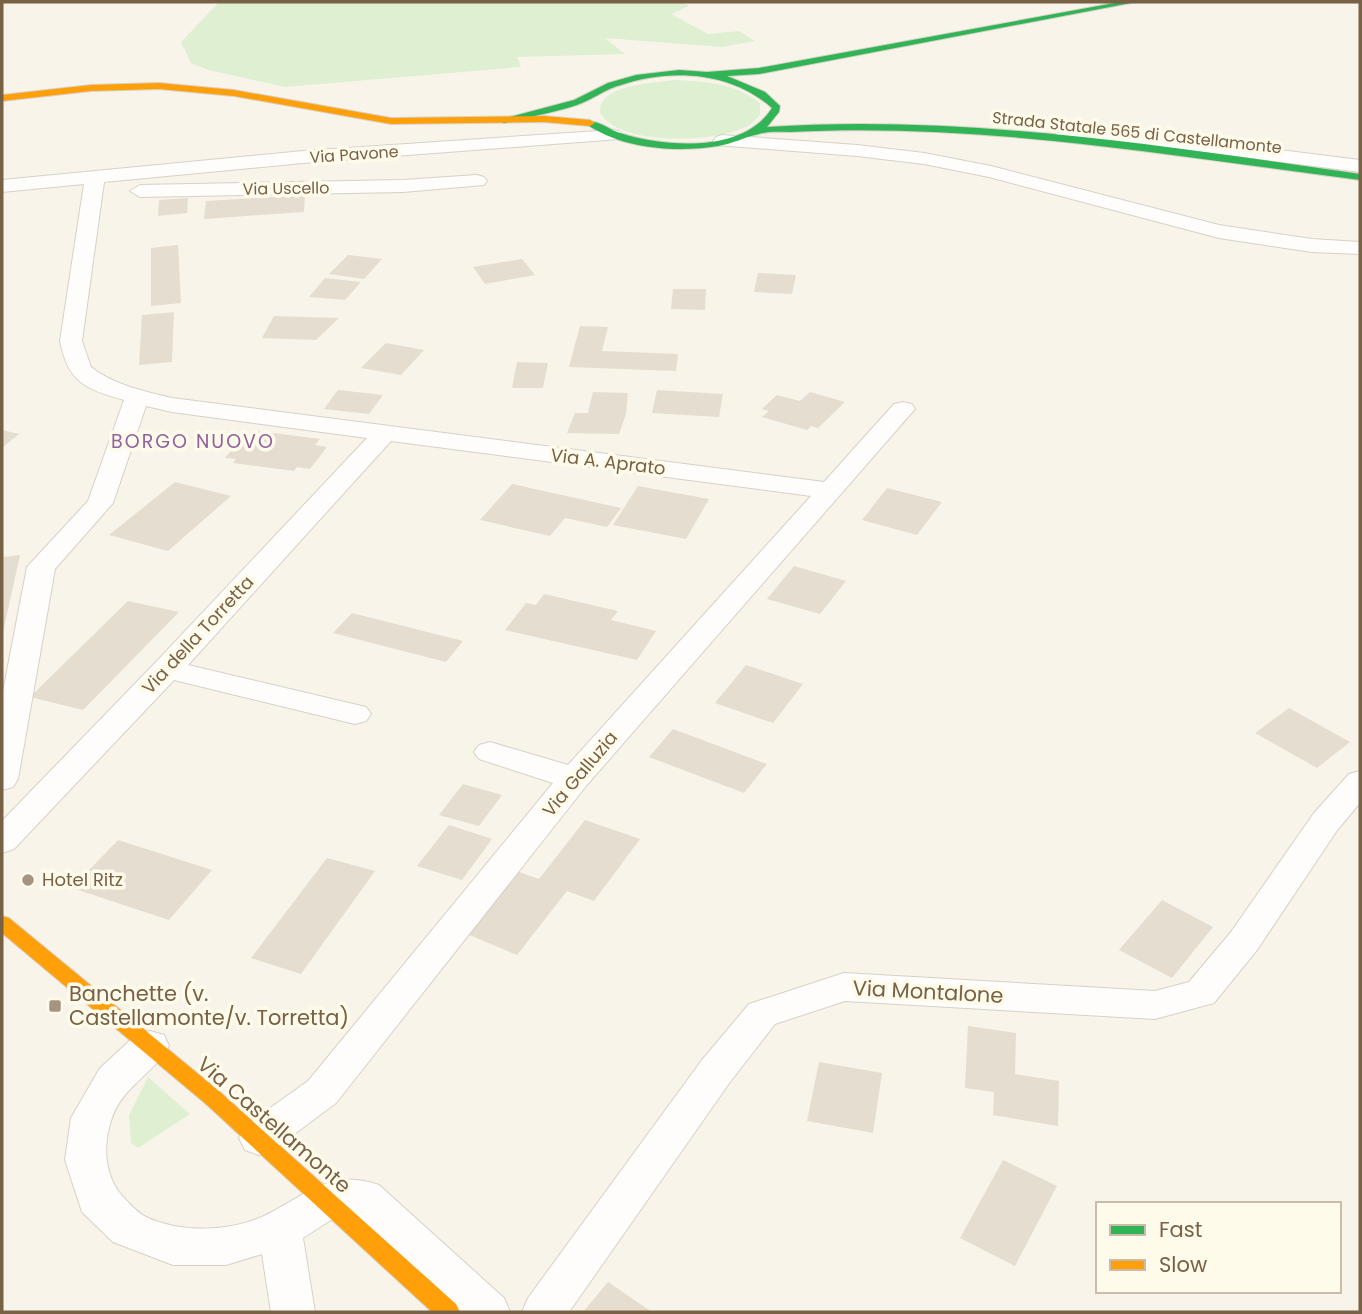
<svg xmlns="http://www.w3.org/2000/svg" width="1362" height="1314" font-family="Poppins,sans-serif">
  <style>
    .green { fill: #dff0d2 }
    .building { fill: #e5ddd0 }
    .lines { fill: none; stroke-linecap: round; stroke-linejoin: round }
    .street-casing { stroke: #d7d1c7; stroke-width: 2 }
    .fast-casing { stroke: #d8d1c7; stroke-width: 2 }
    .slow-casing { stroke: #d8d1c7; stroke-width: 2 }
    .street { fill: #fefdfc; fill-rule: evenodd }
    .fast { fill: #30b455; fill-rule: evenodd }
    .slow { fill: #ff9f0a; fill-rule: evenodd }
    .poi-dot { fill: #a5947f; stroke: #fffbeb; stroke-width: 2.5 }
    .labels { text-anchor: middle; stroke-width: 7; stroke-linejoin: round; paint-order: stroke }
    .far-street-label { font-size: 16px; fill: #796146; stroke: #fffbeb }
    .street-label { font-size: 18px; fill: #796146; stroke: #fffbeb }
    .poi-label { font-size: 18px; fill: #796146; stroke: #fffbeb; text-anchor: start }
    .neighbourhood-label { font-size: 19px; letter-spacing: 2px; fill: #93619d; stroke: #fffbeb }
    .near-street-label { font-size: 21px; fill: #796146; stroke: #fffbeb }
    .near-poi-label { font-size: 21px; fill: #796146; stroke: #fffbeb; text-anchor: start }
  </style>
  <rect width="100%" height="100%" fill="#f8f4e9"/>
  <g class="green">
    <path d="M219 2H683L689 6 671 14 708 34 739 31 755 41 722 47 605 38 625 54 517 57 521 67 285 87 208 70 191 63 181 42Z"/>
    <path d="M675 80C708 82 732 82 760 103V115C757 118 753 123 748 126 717 143 620 147 600 113 598 84 654 83 675 80Z"/>
    <path d="M148 1077 190 1114 138 1148 131 1143 129 1115Z"/>
  </g>
  <g class="building">
    <path d="M305 195 304 212 204 219 206 201Z"/>
    <path d="M188 198 187 213 158 216 159 200Z"/>
    <path d="M178 245 181 303 151 306V248Z"/>
    <path d="M348 255 382 259 364 279 329 274Z"/>
    <path d="M522 259 535 275 485 284 473 267Z"/>
    <path d="M758 273 796 275 792 294 754 292Z"/>
    <path d="M325 278 361 282 345 300 309 297Z"/>
    <path d="M673 289H706L705 310 671 309Z"/>
    <path d="M174 312 172 362 139 365 142 315Z"/>
    <path d="M274 316 339 318 316 340 262 338Z"/>
    <path d="M580 326 608 327 602 351 678 354 676 371 569 367Z"/>
    <path d="M386 343 424 350 401 375 361 368Z"/>
    <path d="M517 362 548 363 543 388H512Z"/>
    <path d="M338 390 383 395 369 414 324 409Z"/>
    <path d="M657 390 723 394 719 417 652 413Z"/>
    <path d="M593 392 628 393 626 414 619 434 567 433 575 413H588Z"/>
    <path d="M810 392 845 402 818 428 811 426 807 430 762 417 769 411 762 409 777 395 800 401Z"/>
    <path d="M2 430 19 434 2 448Z"/>
    <path d="M258 431 320 439 315 445 327 447 310 469 297 467 294 471 233 463 236 459 225 458 245 434 255 435Z"/>
    <path d="M175 482 231 496 168 551 109 535Z"/>
    <path d="M512 484 621 508 607 527 565 518 550 536 480 520Z"/>
    <path d="M638 486 709 499 686 539 613 525Z"/>
    <path d="M887 488 942 502 917 535 862 520Z"/>
    <path d="M20 555 3 632H2V557Z"/>
    <path d="M794 566 846 581 820 614 767 599Z"/>
    <path d="M544 594 618 611 611 620 656 631 637 660 505 630 526 603 536 605Z"/>
    <path d="M128 601 179 612 83 710 30 697Z"/>
    <path d="M352 613 463 641 446 662 333 633Z"/>
    <path d="M746 665 803 684 773 723 715 703Z"/>
    <path d="M1289 708 1350 742 1317 768 1255 733Z"/>
    <path d="M673 729 767 764 744 793 649 757Z"/>
    <path d="M463 784 502 795 479 826 439 815Z"/>
    <path d="M585 820 640 839 594 901 567 891 517 955 467 934 519 872 539 879Z"/>
    <path d="M449 825 492 839 462 880 417 866Z"/>
    <path d="M118 840 212 870 169 920 72 888Z"/>
    <path d="M327 858 375 871 301 974 251 958Z"/>
    <path d="M1162 900 1213 927 1172 978 1119 950Z"/>
    <path d="M968 1026 1016 1033 1015 1074 1059 1081 1058 1126 993 1115 994 1092 965 1088Z"/>
    <path d="M819 1062 882 1073 873 1133 807 1121Z"/>
    <path d="M1003 1160 1057 1186 1015 1266 960 1238Z"/>
    <path d="M608 1282 652 1312H583Z"/>
  </g>
  <g class="lines">
    <g class="street-casing">
      <g id="street">
        <path d="M613 130 619 131 622 135 619 139 303 163 104 182 82 341 91 367C114 385 143 391 172 398L824 482 894 404 903 402 912 404 915 409 586 786 336 1103 273 1150 259 1155 245 1150 239 1138 245 1126 308 1081 553 783 479 759 474 752 479 745 490 742 568 765 811 496 391 441 188 665 366 707 371 714 366 721 355 724 174 680 14 849 2 853V821L156 662 367 438 172 412 146 406 113 503 55 569 18 779 13 787 2 790V697L27 567 88 501 124 400C85 389 68 382 60 341L84 184 2 192V180L303 151Z"/>
        <path d="M1061 131 1174 137 1360 160V172L1174 148 1055 140 1052 136Z"/>
        <path d="M722 135 857 145 924 153 991 166 1219 225 1312 239 1360 242V254L1312 252 1219 238 989 177 924 164 857 156 716 145 713 141 716 137Z"/>
        <path d="M477 175 484 177 487 181 484 185 403 192 140 197 130 191 140 185 403 180Z"/>
        <path d="M1360 771V803L1338 829 1257 950 1214 1003 1155 1019 845 1001 775 1024 730 1082 569 1312H522L528 1298 702 1060 749 1004 844 973 1155 991 1189 982 1231 932 1314 813 1349 774Z"/>
        <path d="M150 1031 164 1035 169 1046C154 1074 120 1088 111 1121 102 1148 105 1180 126 1200 132 1206 138 1213 146 1217 182 1234 235 1232 270 1213 308 1193 332 1169 379 1185L504 1298 510 1312H457L355 1216 334 1218 303 1238 315 1312H271L262 1254 226 1265H173L113 1242 82 1212 65 1160 71 1118 100 1068 136 1035Z"/>
      </g>
    </g>
    <g class="fast-casing">
      <path id="fast" d="M1120 2H1136L759 74 727 76 765 92 780 106 779 112 767 127C964 114 1165 146 1360 174V180C1171 156 981 122 790 132 780 132 768 131 759 134 745 137 732 144 718 146 677 153 620 149 585 123 595 117 609 130 620 133 664 147 743 154 772 108 731 72 672 68 621 85 605 89 592 100 577 105 553 113 528 117 504 123L499 120 574 100 608 83 636 75 679 70 707 72 759 68Z"/>
    </g>
    <g class="slow-casing">
      <g id="slow">
        <path d="M159 83 234 90 391 118 544 116 590 120 595 123 590 126 544 122 391 124 234 96 159 89 91 91 2 101V95L91 85Z"/>
        <path d="M2 916 9 918 220 1092 456 1304 460 1312H432L206 1104 2 933Z"/>
      </g>
    </g>
    <use href="#street" class="street"/>
    <use href="#fast" class="fast"/>
    <use href="#slow" class="slow"/>
  </g>
  <g class="poi-dot">
    <circle cx="28" cy="880" r="7"/>
    <rect x="48" y="999" width="14" height="14" rx="3.5"/>
  </g>
  <g class="labels">
    <g class="far-street-label">
      <text transform="translate(1137 132) rotate(6)" y="6">Strada Statale 565 di Castellamonte</text>
      <text transform="translate(354 154) rotate(-4)" y="6">Via Pavone</text>
      <text transform="translate(286 188) rotate(-1)" y="6">Via Uscello</text>
    </g>
    <g class="street-label">
      <text transform="translate(608 462) rotate(7)" y="6">Via A. Aprato</text>
      <text transform="translate(198 635) rotate(-47)" y="6">Via della Torretta</text>
      <text transform="translate(580 774) rotate(-50)" y="6">Via Galluzia</text>
    </g>
    <g class="poi-label">
      <text x="42" y="886">Hotel Ritz</text>
    </g>
    <g class="neighbourhood-label">
      <text x="193" y="448">BORGO NUOVO</text>
    </g>
    <g class="near-street-label">
      <text transform="translate(928 992) rotate(3)" y="7">Via Montalone</text>
      <text transform="translate(274 1125) rotate(41)" y="7">Via Castellamonte</text>
    </g>
    <g class="near-poi-label">
      <text x="69" y="1001">Banchette (v.<tspan x="69" dy="24">Castellamonte/v. Torretta)</tspan></text>
    </g>
  </g>
  <rect width="1362" height="1314" fill="none" stroke="#796146" stroke-width="7"/>
  <rect x="1096" y="1202" width="245" height="91" fill="#fffbeb" stroke="#c9bda9" stroke-width="2"/>
  <rect x="1110" y="1225" width="35" height="10" fill="#30b455" stroke="#c9bda9" stroke-width="2"/>
  <text x="1159" y="1237" font-size="21" fill="#796146">Fast</text>
  <rect x="1110" y="1260" width="35" height="10" fill="#ff9f0a" stroke="#c9bda9" stroke-width="2"/>
  <text x="1159" y="1272" font-size="21" fill="#796146">Slow</text>
</svg>
